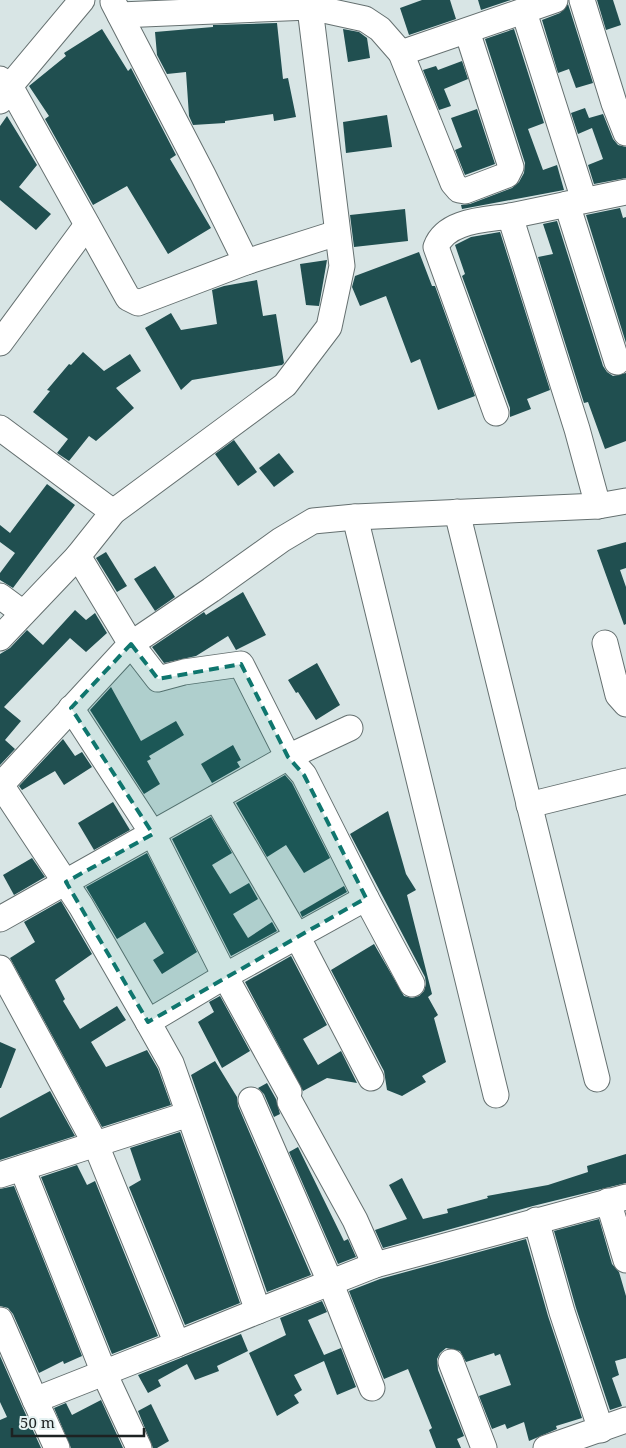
<svg xmlns="http://www.w3.org/2000/svg" width="626" height="1448" font-family="'Noto Serif',serif">
  <style>
    .building { fill: #204f50 }
    .lines { fill: none; stroke-linecap: round; stroke-linejoin: round }
    .minor-casing { stroke: #657070; stroke-width: 27 }
    .minor { stroke: #fff; stroke-width: 25 }
    .marked { fill: #0f766e; fill-opacity: 0.2; stroke: #0f766e; stroke-width: 4; stroke-dasharray: 10 6; stroke-linejoin: round }
  </style>
  <rect width="100%" height="100%" fill="#d8e5e5"/>
  <g class="building">
    <path d="M422 0H450L456 19 409 35 400 8Z"/>
    <path d="M478 0H511L481 10Z"/>
    <path d="M597 0H613L621 25 606 30Z"/>
    <path d="M568 4 593 83 576 88 569 69 558 73 542 20 560 13Z"/>
    <path d="M277 23 283 79 288 78 296 117 274 121 273 114 225 121V123L193 125 189 116 186 72 167 74 157 55 155 32 213 27V25Z"/>
    <path d="M102 29 128 71 131 68 176 155 170 159 211 228 168 254 127 186 93 205 45 119 49 116 29 86 66 56 64 53Z"/>
    <path d="M343 29 359 32 367 38 370 58 348 62Z"/>
    <path d="M514 29 544 123 528 129 543 170 557 165 564 190 462 209 461 205 470 204 512 188 519 182 524 173 525 163 485 39Z"/>
    <path d="M462 61 468 79 444 89 451 106 439 110 423 70 436 66 438 70Z"/>
    <path d="M585 108 589 118 603 114 613 139 618 145 626 147V178L594 184 588 165 603 159 592 128 578 134 571 113Z"/>
    <path d="M477 109 495 164 465 175 455 150 462 147 451 118Z"/>
    <path d="M387 115 392 147 346 153 343 122Z"/>
    <path d="M7 116 37 165 19 187 51 214 36 230 0 200V126Z"/>
    <path d="M620 208 623 218 626 217V343L586 215Z"/>
    <path d="M405 209 408 241 354 247 350 215Z"/>
    <path d="M557 221 603 366 607 372 613 376 626 373V441L605 449 588 402 584 403 538 257 553 254 543 224Z"/>
    <path d="M500 232 550 390 527 399 531 409 510 417V408L462 276 465 274 455 245 471 237Z"/>
    <path d="M419 252 432 286H435L475 396 438 410 420 359 411 363 386 296 360 306 352 287 355 276Z"/>
    <path d="M327 260 319 306 306 305 300 264Z"/>
    <path d="M257 280 263 316 276 314 284 363 282 365 192 380 181 390 145 328 171 313 181 330 217 324 212 290 224 286Z"/>
    <path d="M83 352 104 371 130 354 141 371 116 388 134 408 96 441 89 436 69 461 57 453 68 439 33 412 50 391 47 390 69 364 71 365Z"/>
    <path d="M234 440 257 472 238 486 215 454Z"/>
    <path d="M279 453 294 472 274 487 259 468Z"/>
    <path d="M47 484 75 505 13 588 0 580V573L15 553 0 542V525L10 533Z"/>
    <path d="M626 542V568L620 570 626 587V624L624 625 597 550Z"/>
    <path d="M106 552 127 586 117 592 96 558Z"/>
    <path d="M155 566 175 597 155 611 134 579Z"/>
    <path d="M243 592 266 635 236 650 228 636 196 656 164 663 152 647 204 612 206 615Z"/>
    <path d="M75 610 86 620 95 613 107 633 86 652 70 638 4 707 21 721 5 740 15 749 0 765V654L10 648 27 630 43 645Z"/>
    <path d="M317 663 340 705 316 720 298 692 296 693 288 680Z"/>
    <path d="M111 687 141 741 176 721 184 735 149 756 151 759 147 761 160 784 144 794 90 710Z"/>
    <path d="M63 739 75 756 82 752 92 767 64 785 55 771 22 790 19 786Z"/>
    <path d="M233 745 241 760 237 762 240 767 212 783 201 764Z"/>
    <path d="M285 775 292 783 330 858 304 873 286 845 267 857 236 803Z"/>
    <path d="M113 802 130 830 94 850 78 823Z"/>
    <path d="M388 811 406 874 416 890 407 895 432 994 428 997 438 1015 434 1018 446 1062 422 1076 426 1082 402 1096 387 1090 384 1071 331 970 374 944 404 996 412 998 419 996 424 991 426 984 425 977 350 834Z"/>
    <path d="M211 817 232 853 212 865 230 894 249 883 258 899 233 914 248 938 272 922 277 931 231 956 172 839Z"/>
    <path d="M147 853 197 952 162 974 153 960 164 953 145 922 117 939 86 887Z"/>
    <path d="M32 858 45 877 14 895 3 875Z"/>
    <path d="M344 886 347 892 302 917 300 912Z"/>
    <path d="M61 901 92 954 55 980 65 999 63 1001 80 1029 117 1006 126 1020 91 1042 106 1067 147 1050 158 1069 171 1105 102 1127 10 958 35 942 24 922Z"/>
    <path d="M291 956 327 1025 303 1039 318 1065 341 1051 357 1083 327 1078 303 1091 245 982Z"/>
    <path d="M220 996 250 1051 222 1068 198 1022 214 1012 209 1002Z"/>
    <path d="M0 1042 16 1049 1 1088H0Z"/>
    <path d="M215 1061 237 1097 238 1106 311 1275 267 1292 191 1075Z"/>
    <path d="M267 1083 276 1099 280 1114 274 1117 264 1094 258 1088Z"/>
    <path d="M50 1091 75 1136 0 1160V1118Z"/>
    <path d="M180 1132 240 1303 185 1325 129 1187 141 1180 130 1148Z"/>
    <path d="M298 1147 344 1241 348 1239 356 1257 338 1264 289 1152Z"/>
    <path d="M626 1154V1183L533 1206 383 1248 375 1230 407 1219 389 1185 402 1178 423 1219 448 1213 447 1209 488 1198 487 1196 548 1185 588 1172 587 1166Z"/>
    <path d="M77 1165 87 1185 95 1181 158 1336 112 1354 41 1177Z"/>
    <path d="M14 1186 82 1356 64 1364 63 1361 39 1373 13 1314 8 1308 0 1306V1189Z"/>
    <path d="M599 1219 612 1264 619 1272 626 1296V1358L615 1361 619 1375 612 1378 622 1406 610 1410 576 1308 554 1231Z"/>
    <path d="M526 1239 548 1316 582 1418 556 1426 557 1429 529 1441 524 1422 507 1429 505 1424 492 1429 479 1396 511 1385 500 1354 495 1356 494 1353 466 1362 460 1351 446 1348 440 1353 437 1359 438 1370 464 1436 457 1439 461 1448H436L429 1430 432 1428 408 1369 384 1379 349 1291 380 1279Z"/>
    <path d="M322 1301 327 1312 308 1320 324 1355 341 1348 356 1387 337 1395 324 1361 294 1375 302 1390 294 1395 299 1403 277 1416 249 1353 286 1335 280 1318Z"/>
    <path d="M241 1334 248 1351 217 1366 219 1371 195 1380 187 1364 158 1380 161 1386 148 1393 138 1375Z"/>
    <path d="M0 1356 22 1406 41 1448H0V1420L7 1417 0 1402Z"/>
    <path d="M101 1400 123 1448H71L54 1408 66 1403 72 1415Z"/>
    <path d="M151 1404 169 1441 157 1448H153L138 1411Z"/>
  </g>
  <g class="lines">
    <g class="minor-casing">
      <g id="minor">
        <path d="M582 0 614 103 626 133"/>
        <path d="M113 2 203 175 246 262"/>
        <path d="M524 12 584 200"/>
        <path d="M120 15 310 7 365 19 380 29 401 53 453 183 459 190 465 191 507 175 511 167 467 31"/>
        <path d="M401 53 555 0"/>
        <path d="M0 79 10 86 82 0"/>
        <path d="M0 101 10 86 128 298 138 303 246 262 337 233"/>
        <path d="M567 204 617 362"/>
        <path d="M0 343 87 225"/>
        <path d="M496 413 436 247C446 220 485 220 510 216"/>
        <path d="M0 428 113 512"/>
        <path d="M598 506 577 429 510 216 626 192"/>
        <path d="M457 512 597 1079"/>
        <path d="M355 517 496 1095"/>
        <path d="M0 596 23 613"/>
        <path d="M0 638 78 556 113 512 285 385 329 327 342 266 309 0"/>
        <path d="M605 643 618 695 626 704"/>
        <path d="M71 708 153 834 225 976 289 1092"/>
        <path d="M1 785 81 906 148 1022 171 1063 189 1114"/>
        <path d="M0 786 131 644 78 556"/>
        <path d="M216 798 297 936 371 1078"/>
        <path d="M529 805 626 781"/>
        <path d="M366 898 304 775 288 757 241 664 184 672 158 679 131 644 211 590 281 540 313 521 355 517 598 506 626 501"/>
        <path d="M0 919 288 757 350 728"/>
        <path d="M0 968 96 1145 177 1344 35 1400 57 1448"/>
        <path d="M148 1022 225 976 366 898 412 984"/>
        <path d="M251 1100 331 1284 372 1388"/>
        <path d="M290 1102 355 1220 375 1265"/>
        <path d="M22 1168 104 1373 139 1448"/>
        <path d="M0 1175 189 1114 258 1311 177 1344"/>
        <path d="M608 1201 626 1260"/>
        <path d="M536 1220 562 1312 601 1430"/>
        <path d="M258 1311 375 1265 626 1197"/>
        <path d="M0 1320 35 1400"/>
        <path d="M451 1362 484 1448"/>
        <path d="M546 1448 626 1420"/>
      </g>
    </g>
    <use href="#minor" class="minor"/>
  </g>
  <path class="marked" d="M131 644 158 679 241 664 288 757 304 775 366 898 148 1022 66 882 153 834 71 708Z"/>
  <path d="M12 1428v8h132v-8" fill="none" stroke="#1d2222" stroke-width="2.5"/>
  <text x="20" y="1428" font-size="15" fill="#1d2222" stroke="#e5f2f2" stroke-width="4" paint-order="stroke">50 m</text>
</svg>
